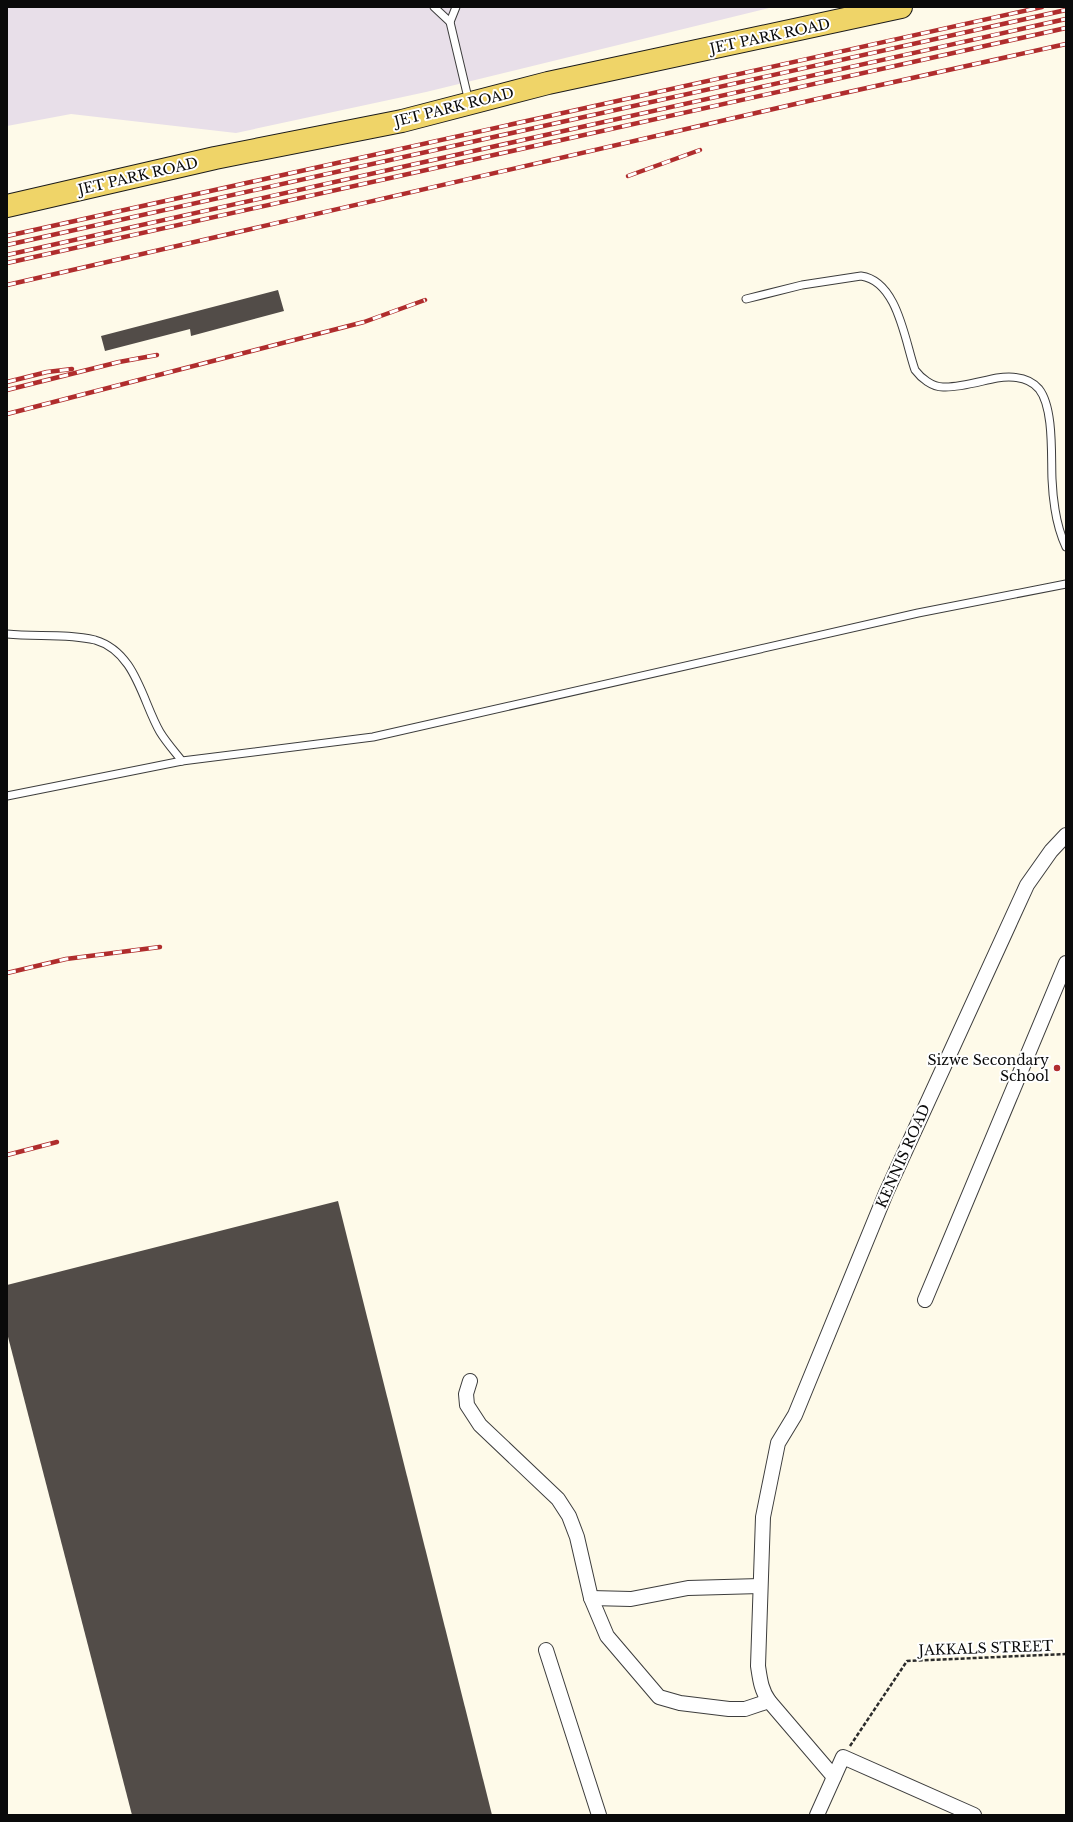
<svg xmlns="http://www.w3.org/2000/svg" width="1073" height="1822" font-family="'Libre Baskerville',serif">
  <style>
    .industrial { fill: #e8dfe9 }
    .building { fill: #524c48 }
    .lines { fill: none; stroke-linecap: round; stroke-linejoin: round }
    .service-casing { stroke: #3d3d3d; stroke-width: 9 }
    .minor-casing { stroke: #3d3d3d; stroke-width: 16 }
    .primary-casing { stroke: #1b1b1b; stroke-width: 24 }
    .path { stroke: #2c2c2c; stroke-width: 2.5; stroke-dasharray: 4 2; stroke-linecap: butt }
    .service { stroke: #fff; stroke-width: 7 }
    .minor { stroke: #fff; stroke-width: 14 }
    .primary { stroke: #efd468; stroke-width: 22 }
    .rail-casing { stroke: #b02d2d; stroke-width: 4.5 }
    .rail { stroke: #fff; stroke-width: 3; stroke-dasharray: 9; stroke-linecap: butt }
    .poi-dot { fill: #b02d2d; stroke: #fff; stroke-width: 1.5 }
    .labels { text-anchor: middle; stroke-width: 4; stroke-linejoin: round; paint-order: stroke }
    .street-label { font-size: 14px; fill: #0a0a0a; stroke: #fff }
    .poi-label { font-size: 14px; fill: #0a0a0a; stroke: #fff; text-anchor: end }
  </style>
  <rect width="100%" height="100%" fill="#fefae9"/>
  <path class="industrial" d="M7 7H773L426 92 236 133 71 114 7 126Z"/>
  <g class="building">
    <path d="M278 290 284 311 191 336 190 329 105 351 101 336Z"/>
    <path d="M338 1201 492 1815H132L7 1333V1285Z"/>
  </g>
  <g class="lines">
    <g class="service-casing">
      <g id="service">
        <path d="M434 7 450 22"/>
        <path d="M456 7 450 22 469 102"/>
        <path d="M746 299 802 285 861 276C898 281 905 342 915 370 921 378 932 387 943 387 959 388 981 381 997 378 1011 376 1029 377 1039 389 1054 408 1051 456 1052 479 1053 502 1056 526 1066 547"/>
        <path d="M7 634C36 637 67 633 95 640 136 652 142 701 160 732 166 742 175 752 182 761"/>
        <path d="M7 796 182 761 373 737 918 613 1066 584"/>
      </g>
    </g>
    <g class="minor-casing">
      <g id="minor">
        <path d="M925 1300 1066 963"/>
        <path d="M470 1381 466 1394 467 1405 480 1425 558 1499 569 1516 577 1537 591 1598 607 1636 659 1697 680 1703 729 1709H745L769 1701"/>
        <path d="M591 1598 631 1599 688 1588 760 1586"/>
        <path d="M546 1650 599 1815"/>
        <path d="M834 1777 769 1701C761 1690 760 1679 758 1666L763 1517 778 1443 795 1415 886 1193 1027 885 1051 851 1066 835"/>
        <path d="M817 1815 843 1757 974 1815"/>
      </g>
    </g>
    <g class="primary-casing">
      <path id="primary" d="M7 206 215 158 402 121 548 83 901 7"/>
    </g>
    <path class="path" d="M850 1746 907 1661 1066 1654"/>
    <use href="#service" class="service"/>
    <use href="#minor" class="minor"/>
    <use href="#primary" class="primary"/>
    <g class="rail-casing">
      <g id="rail">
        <path d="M628 176 700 150"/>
        <path d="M7 236 1042 7"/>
        <path d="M7 245 1066 10"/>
        <path d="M7 255 1066 19"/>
        <path d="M7 263 1066 28"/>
        <path d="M7 285 817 99 1066 44"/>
        <path d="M7 382 47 372 72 369"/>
        <path d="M7 390 119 362 157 355"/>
        <path d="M7 414 364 322 425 300"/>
        <path d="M7 973 66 959 160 947"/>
        <path d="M7 1155 57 1142"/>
      </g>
    </g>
    <use href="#rail" class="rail"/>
  </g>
  <circle class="poi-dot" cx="1057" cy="1068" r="4"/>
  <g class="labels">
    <g class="street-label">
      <text transform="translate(770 36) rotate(-12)" y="5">JET PARK ROAD</text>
      <text transform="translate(454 107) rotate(-14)" y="5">JET PARK ROAD</text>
      <text transform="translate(138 176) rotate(-13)" y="5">JET PARK ROAD</text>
      <text transform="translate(903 1156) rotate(-66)" y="5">KENNIS ROAD</text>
      <text transform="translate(986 1648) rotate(-2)" y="5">JAKKALS STREET</text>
    </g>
    <g class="poi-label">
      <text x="1049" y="1065">Sizwe Secondary<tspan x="1049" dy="16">School</tspan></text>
    </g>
  </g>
  <rect width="1073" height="1822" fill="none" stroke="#0a0a0a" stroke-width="16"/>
</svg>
